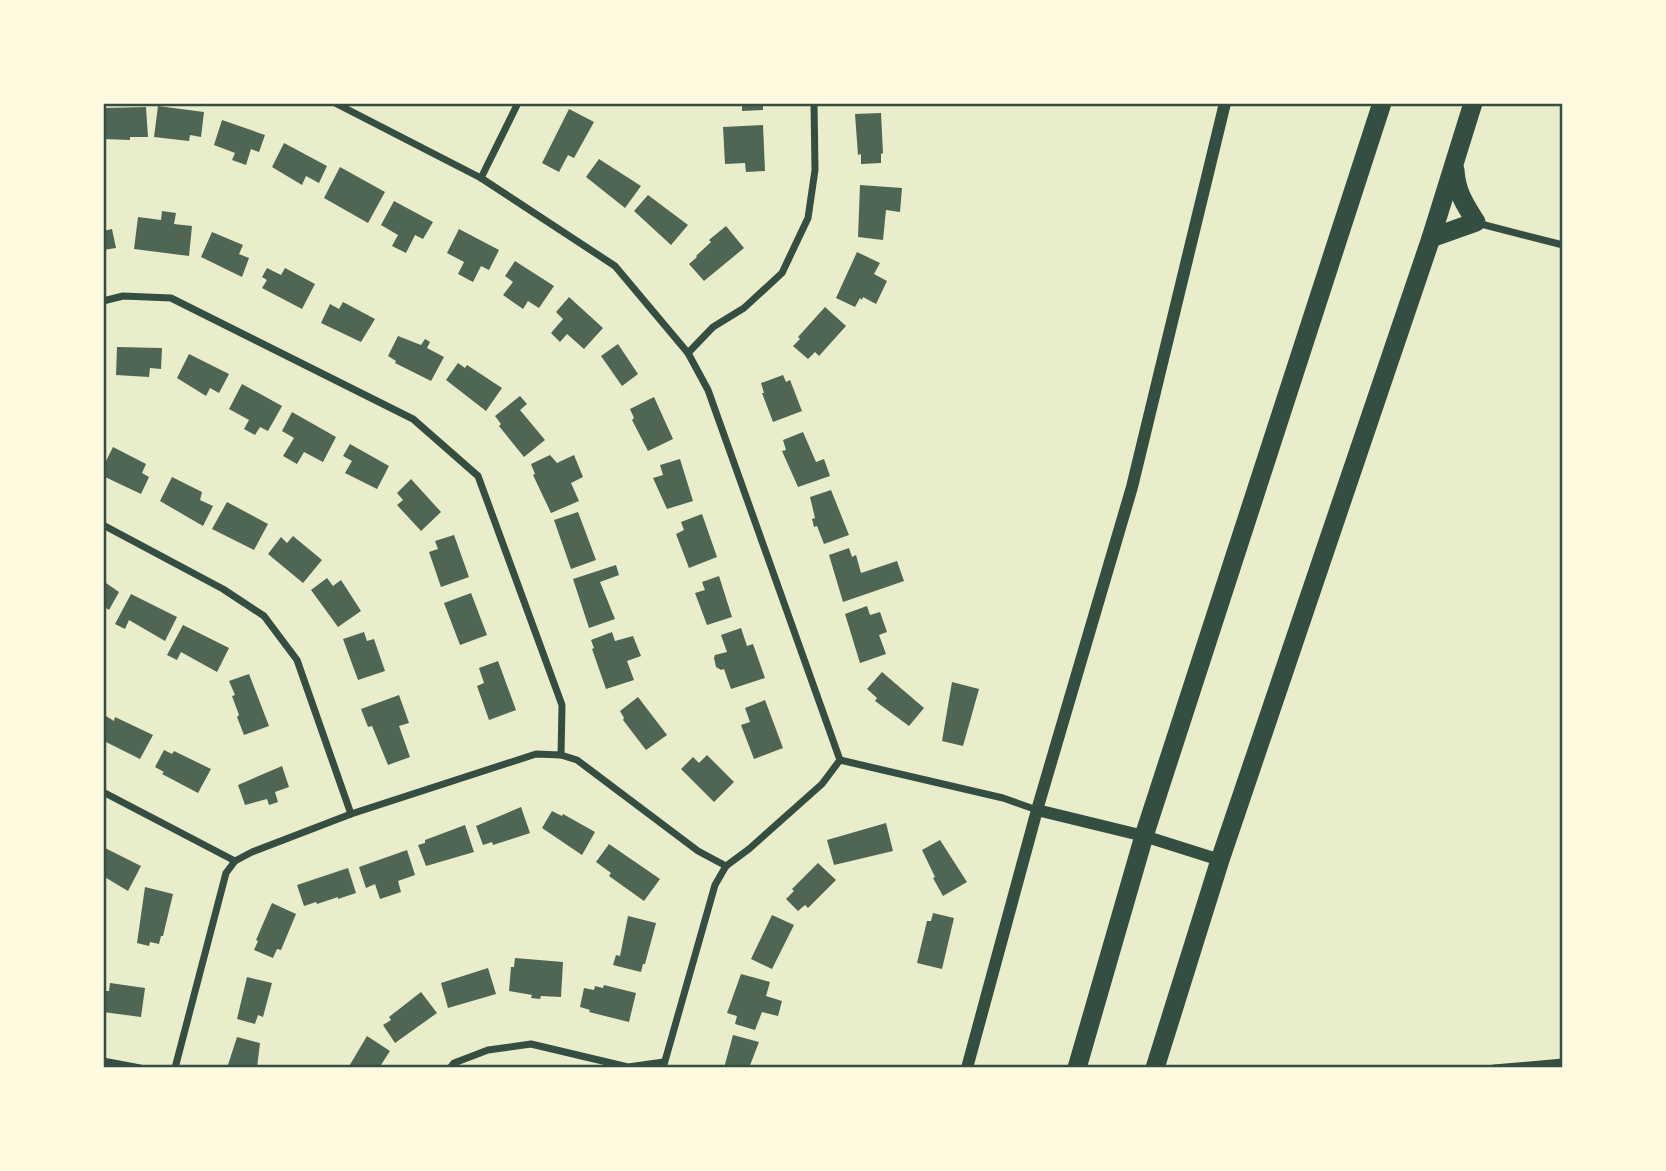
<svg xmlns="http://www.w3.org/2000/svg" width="1666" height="1171" font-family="'Noto Sans',sans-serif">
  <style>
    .building { fill: #4f6655 }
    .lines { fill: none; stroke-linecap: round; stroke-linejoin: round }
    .minor { stroke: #344e41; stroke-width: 7 }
    .tertiary { stroke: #344e41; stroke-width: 12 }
    .trunk { stroke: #344e41; stroke-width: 19 }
    .neatline { fill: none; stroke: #344e41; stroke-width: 2.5 }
  </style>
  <rect width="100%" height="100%" fill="#e9edc9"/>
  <g class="building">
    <path d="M742 103H763V110L742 111Z"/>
    <path d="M158 106 204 112 201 137 190 135 189 141 154 137Z"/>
    <path d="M146 107 148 137H130V140L103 139V108Z"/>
    <path d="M569 109 594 122 574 158 568 155 559 172 542 163Z"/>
    <path d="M881 113 883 153 881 154V163L861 164V154L858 155 855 114Z"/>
    <path d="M222 120 265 135 259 152 251 149 246 165 232 160 235 153 214 145Z"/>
    <path d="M763 125 765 171 746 172 745 163 725 164 723 127Z"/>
    <path d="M284 143 327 166 319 183 306 176 302 185 272 167Z"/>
    <path d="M599 159 641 186 625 208 586 177Z"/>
    <path d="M340 167 385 192 368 223 324 198Z"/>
    <path d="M860 185 902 188 900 212 886 210 883 240 858 237Z"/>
    <path d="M648 195 688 225 671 245 634 211Z"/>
    <path d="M394 201 433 222 423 239 415 235 406 253 392 246 398 235 381 225Z"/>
    <path d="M162 211 176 213 174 224 192 226 189 256 134 249 138 217 161 220Z"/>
    <path d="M726 226 744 248 704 281 689 264 697 257 696 256 711 242 709 240Z"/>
    <path d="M112 229 116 248 103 250V231Z"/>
    <path d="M459 229 499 250 489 270 481 266 473 282 458 274 464 262 447 253Z"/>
    <path d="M212 232 243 245 239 254 249 258 242 277 201 257Z"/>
    <path d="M857 252 880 263 874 274 887 281 876 304 863 297 862 300 860 298 855 307 836 298Z"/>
    <path d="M515 261 554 286 539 308 528 301 523 309 503 295 513 282 505 276Z"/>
    <path d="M267 268 281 275 285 268 315 284 302 309 262 288 267 280 262 277Z"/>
    <path d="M569 297 603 328 584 349 567 334 560 342 551 333 563 319 556 312Z"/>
    <path d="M343 302 375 319 361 342 321 323 330 304 339 309Z"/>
    <path d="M825 307 846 326 819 356 815 352 808 359 793 346 800 339 798 337Z"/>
    <path d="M398 336 421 345 425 339 430 342 427 348 444 357 431 381 395 363 396 361 388 356Z"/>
    <path d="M618 344 638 374 622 386 601 356Z"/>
    <path d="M117 347 162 348 161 369 150 368 149 377 116 375Z"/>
    <path d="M189 354 229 374 219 393 210 388 206 396 177 378Z"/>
    <path d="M458 363 465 368 467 365 502 388 486 411 446 380Z"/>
    <path d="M783 375 786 382 790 380 802 411 773 422 762 393H764L761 383Z"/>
    <path d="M242 384 282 406 268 431 260 427 255 435 244 429 249 420 229 409Z"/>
    <path d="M520 396 527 404 520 410 545 440 524 457 499 426 501 424 495 416Z"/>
    <path d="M654 397 673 439 648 451 632 420 634 418 630 409Z"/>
    <path d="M292 412 336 437 323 462 304 452 297 464 283 456 294 438 282 431Z"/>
    <path d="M803 432 816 462 824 459 830 476 798 487 782 451 786 450 783 440Z"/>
    <path d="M350 444 389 466 377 489 345 473 352 461 343 456Z"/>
    <path d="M113 447 146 464 142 473 149 477 141 494 103 476V467Z"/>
    <path d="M550 455 557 463 574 455 583 477 571 483 579 501 551 513 533 475 535 474 531 464Z"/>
    <path d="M680 459 693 501 667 509 653 478 663 475 660 465Z"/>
    <path d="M172 477 202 492 200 500 213 506 203 526 160 501Z"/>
    <path d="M411 479 441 512 421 531 397 505 403 500 397 493Z"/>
    <path d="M831 490 849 535 824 544 817 526 814 527 812 519 815 518 810 497Z"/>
    <path d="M227 502 268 524 254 550 212 529Z"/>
    <path d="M578 512 596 560 571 569 554 520Z"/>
    <path d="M702 514 717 557 689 568 676 534 684 530 681 522Z"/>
    <path d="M454 535 469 577 441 587 429 552 438 549 435 541Z"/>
    <path d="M293 536 322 560 303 583 268 554 281 537 287 543Z"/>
    <path d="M849 548 852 557 856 555 861 573 897 561 904 581 843 602 829 555Z"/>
    <path d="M616 565 619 575 600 582 615 619 589 628 573 579Z"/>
    <path d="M719 576 732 617 707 625 695 593 705 590 702 582Z"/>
    <path d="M327 578 333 586 341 580 361 611 338 627 311 590Z"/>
    <path d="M103 581 119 592 109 610 103 606Z"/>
    <path d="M471 593 487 635 460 645 444 603Z"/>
    <path d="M131 594 177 617 165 641 129 620 125 629 115 624Z"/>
    <path d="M867 606 870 615 880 612 887 632 879 635 886 654 860 663 845 614Z"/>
    <path d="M183 625 229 648 217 672 181 652 177 660 167 655Z"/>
    <path d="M741 628 747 646 753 644 765 678 731 689 724 669 721 670 716 667 714 658 715 655 727 652 721 635Z"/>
    <path d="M364 632 367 641 374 639 385 671 358 680 343 639Z"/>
    <path d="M612 632 615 641 633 636 641 656 627 661 634 680 606 689 592 649 594 648 591 640Z"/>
    <path d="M498 661 516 710 489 720 477 686 484 683 479 668Z"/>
    <path d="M882 672 924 708 909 726 875 701 877 698 867 689Z"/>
    <path d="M249 674 269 726 244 735 237 717 239 715 232 696 235 695 229 681Z"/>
    <path d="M952 682 979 689 963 746 942 741Z"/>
    <path d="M399 695 409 723 399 726 410 757 388 765 372 726 368 727 361 709Z"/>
    <path d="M638 697 667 735 646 750 623 720 624 718 620 711Z"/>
    <path d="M765 700 783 748 754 759 741 725 750 722 745 708Z"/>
    <path d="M106 716 114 721 115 717 153 735 140 759 104 741 103 721Z"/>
    <path d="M164 750 172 754 174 751 211 769 198 793 162 774 164 772 155 767Z"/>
    <path d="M707 755 734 782 714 802 681 769 693 757 699 763Z"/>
    <path d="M282 766 289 787 275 792 278 802 269 805 267 799 245 805 238 785Z"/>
    <path d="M521 807 530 833 493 845 492 842 483 845 476 826Z"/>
    <path d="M552 811 562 816 563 814 595 832 582 855 542 828Z"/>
    <path d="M886 823 893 851 834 865 827 840Z"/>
    <path d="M465 825 474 852 426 866 418 845 425 843V840Z"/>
    <path d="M940 840 967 882 943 896 933 878 935 877 922 850Z"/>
    <path d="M609 844 660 879 644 901 609 876 611 873 596 862Z"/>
    <path d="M103 847 141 866 128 891 103 876Z"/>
    <path d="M407 850 415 875 398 881 401 892 380 899 375 884 366 888 359 867Z"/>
    <path d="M818 863 836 880 808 908 805 905 798 911 786 899 794 891 792 889Z"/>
    <path d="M348 868 356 893 338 899V897L317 904 316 902 304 906 297 885Z"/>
    <path d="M145 887 173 894 163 936H161L159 944 150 942 149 946 137 943Z"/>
    <path d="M272 903 296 914 281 950 277 949 273 958 254 950 258 941 256 940Z"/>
    <path d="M933 913 954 918 942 969 917 963 927 921H931Z"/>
    <path d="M772 915 794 925 772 969 751 959Z"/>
    <path d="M628 916 656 923 645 964H643L641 972 613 965 616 955 620 956Z"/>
    <path d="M515 958 563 962 561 997 541 996 540 999 531 998 532 995 509 991 511 967H514Z"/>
    <path d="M488 968 496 994 448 1008 441 983Z"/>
    <path d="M741 974 770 982 766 996 782 1001 778 1016 762 1012 755 1030 735 1024 737 1016 727 1013Z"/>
    <path d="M247 977 272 983 263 1017 258 1015 255 1024 237 1019Z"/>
    <path d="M110 983 145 988 141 1017 103 1012V991H109Z"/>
    <path d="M604 985 636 993 629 1022 589 1012 590 1010 580 1007 584 988 594 990 595 986 603 988Z"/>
    <path d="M421 992 437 1013 395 1043 383 1025 391 1020 389 1017Z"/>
    <path d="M733 1035 759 1042 749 1068H724Z"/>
    <path d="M367 1036 390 1051 379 1068H348Z"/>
    <path d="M237 1037 260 1043 257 1068H227Z"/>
  </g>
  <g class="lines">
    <g class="minor">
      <path d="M335 103 481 178 615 266 688 353 708 390 840 760 1003 798 1037 810"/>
      <path d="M481 178 518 103"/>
      <path d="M1477 223 1563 245"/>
      <path d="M103 301 123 296 171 298 413 419 478 476 562 705 561 755"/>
      <path d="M688 353 713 327 744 308 782 273 808 218 815 170 814 103"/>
      <path d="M103 525 223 589 264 616 297 660 351 814"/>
      <path d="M103 792 235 861"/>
      <path d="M103 1061 140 1068"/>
      <path d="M175 1068 226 873 235 861 252 852 351 814 536 754 561 755 577 760 698 851 726 866"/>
      <path d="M450 1068 454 1063 488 1050 531 1044 628 1067 664 1062"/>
      <path d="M663 1068 715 885 726 866 749 849 822 784 840 760"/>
      <path d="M1494 1068 1563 1062"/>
    </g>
    <g class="tertiary">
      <path d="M1037 810 1144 836 1220 860"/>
      <path d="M967 1068 1037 810 1132 487 1225 103"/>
    </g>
    <g class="trunk">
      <path d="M1431 238 1476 222C1465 205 1456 191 1455 170"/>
      <path d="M1077 1068 1144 836 1382 103"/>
      <path d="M1155 1068 1220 860 1431 238 1473 103"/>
    </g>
  </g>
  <rect width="1666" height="1171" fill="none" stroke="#fefae0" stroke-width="210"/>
  <rect x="105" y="105" width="1456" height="961" class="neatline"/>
</svg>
